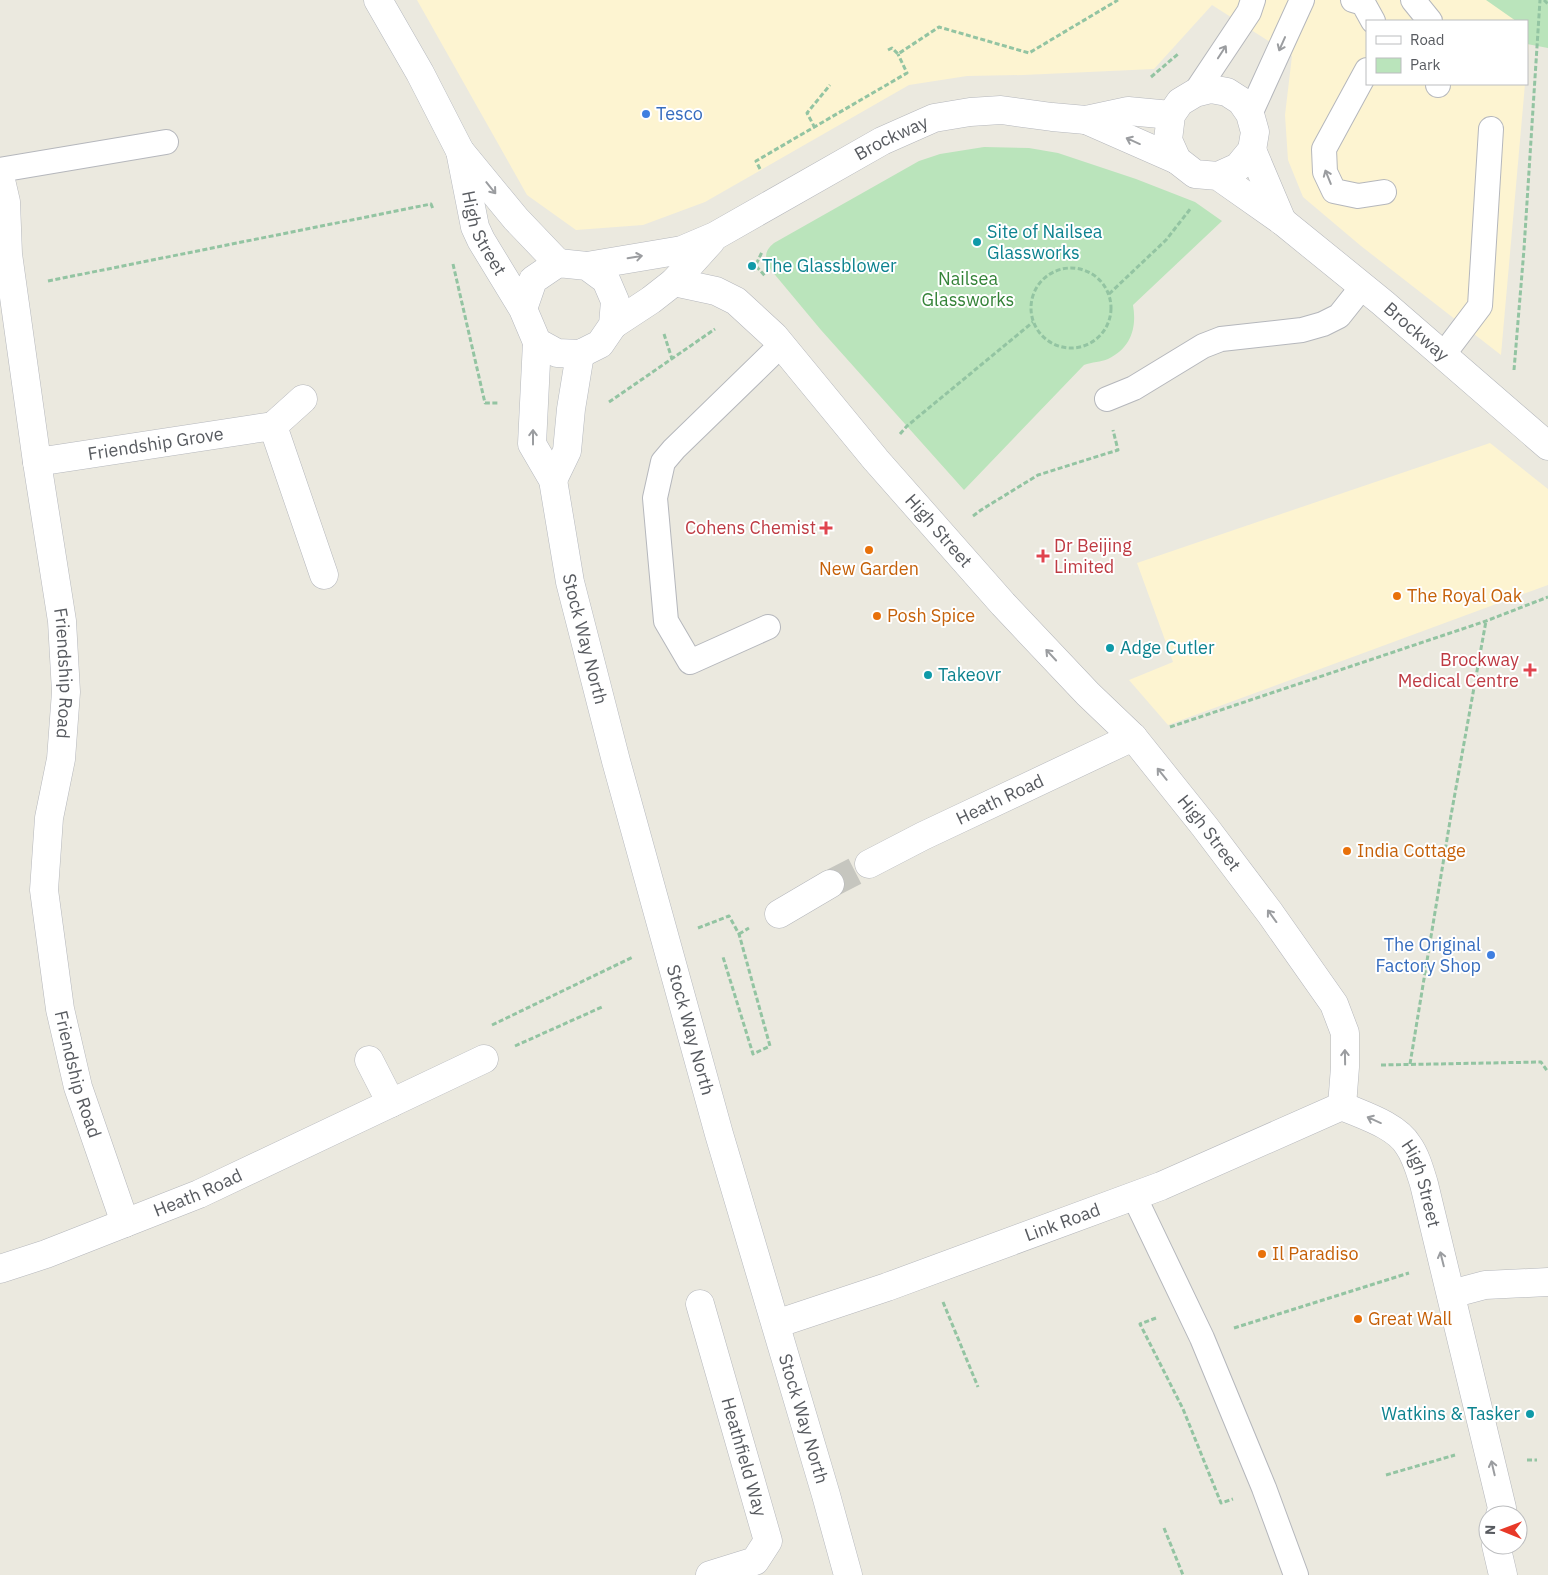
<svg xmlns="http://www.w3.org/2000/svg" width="1548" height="1575" font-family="'IBM Plex Sans',sans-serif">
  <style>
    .commercial { fill: #fdf4d1 }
    .green { fill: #bae4bb }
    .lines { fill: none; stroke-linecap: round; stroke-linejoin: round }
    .minor-tunnel { stroke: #c6c6bf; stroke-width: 28; stroke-dasharray: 28 14; stroke-linecap: butt }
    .service-casing { stroke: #b5b7bc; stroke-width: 26 }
    .pedestrian-casing { stroke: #b5b7bc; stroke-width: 29 }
    .minor-casing { stroke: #b5b7bc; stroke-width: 29 }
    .tertiary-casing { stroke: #b5b7bc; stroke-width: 29 }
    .secondary-casing { stroke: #b5b8be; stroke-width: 29 }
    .path { stroke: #93c4a2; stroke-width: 3; stroke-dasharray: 5 2.5; stroke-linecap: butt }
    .service { stroke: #fff; stroke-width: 24 }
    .pedestrian { stroke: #fff; stroke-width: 28 }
    .minor { stroke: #fff; stroke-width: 28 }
    .tertiary { stroke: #fff; stroke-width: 28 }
    .secondary { stroke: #fff; stroke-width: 28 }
    .oneway { stroke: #9b9da0 }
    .shop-dot { fill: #3f7fe0; stroke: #fff; stroke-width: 2 }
    .culture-dot { fill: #0f9aa8; stroke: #fff; stroke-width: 2 }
    .health-dot { fill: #e0444e; stroke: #fff; stroke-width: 2 }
    .food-dot { fill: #e8710a; stroke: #fff; stroke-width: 2 }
    .labels { text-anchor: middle; stroke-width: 4; stroke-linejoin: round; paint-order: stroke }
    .shop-label { font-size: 18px; fill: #366cbe; stroke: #fff; text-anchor: start }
    .street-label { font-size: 18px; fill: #585b60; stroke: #fff }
    .culture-label { font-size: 18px; fill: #0d838f; stroke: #fff; text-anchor: start }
    .park-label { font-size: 18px; fill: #348338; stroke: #fff }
    .health-label { font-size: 18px; fill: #be3a42; stroke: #fff; text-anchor: end }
    .food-label { font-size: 18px; fill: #c56008; stroke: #fff; text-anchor: start }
  </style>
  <rect width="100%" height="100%" fill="#ebe9df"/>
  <g class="commercial">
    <path d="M417 0H1516L1532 11 1527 67V21H1367V84H1525L1501 355 1361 246 1303 197 1288 160 1285 115 1292 56 1212 5 1154 69 1023 75 967 76 909 85 705 202 643 225 576 230 527 195Z"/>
    <path d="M1490 443 1548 489V585L1168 725 1129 680 1173 662 1137 563Z"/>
  </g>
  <g class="green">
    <path d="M1486 0H1548V48L1527 44V21H1516Z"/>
    <path d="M984 147 1029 148 1058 153 1136 179 1195 202 1222 221 1133 305C1137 328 1131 348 1108 359 1101 362 1092 362 1084 365L964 490 821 330 771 270C765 259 763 252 774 243L919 161 940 154Z"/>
  </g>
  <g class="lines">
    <path class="minor-tunnel" d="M830 884 869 864"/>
    <g class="service-casing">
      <g id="service">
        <path d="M1353 0 1363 3 1373 21"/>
        <path d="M1413 0 1430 21"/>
        <path d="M1367 70 1324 149 1325 172 1334 191 1358 196 1384 192"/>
        <path d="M1438 84V85"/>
        <path d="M1195 93 1249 12 1253 0"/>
        <path d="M1250 114 1302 0"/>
        <path d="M0 170 166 142"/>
        <path d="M1443 355 1480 306 1491 129"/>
        <path d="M1107 399 1134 388 1203 346 1221 339 1302 330 1323 324 1339 316 1362 287"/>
        <path d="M768 627 690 662 666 621 655 498 663 462 674 449 781 345"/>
        <path d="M1134 1196 1202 1338 1264 1488 1296 1575"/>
      </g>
    </g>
    <g class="pedestrian-casing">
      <path id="pedestrian" d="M1451 1294 1485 1285 1548 1282"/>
    </g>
    <g class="minor-casing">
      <g id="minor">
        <path id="s1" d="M0 176 6 202 8 254 37 462 62 621 66 692 61 759 49 818 44 890 60 1009 78 1087 125 1223"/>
        <path id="s2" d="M674 282 716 291 736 301 774 336 876 460 1003 604 1088 694 1133 737 1205 827 1270 913 1334 1004 1345 1033V1067L1342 1106"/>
        <path d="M273 426 303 399"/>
        <path id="s3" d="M37 462 273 426 324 575"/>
        <path id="s4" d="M869 864 923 836 1133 737"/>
        <path d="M779 914 830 884"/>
        <path d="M369 1060 391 1103"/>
        <path id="s5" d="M1342 1106C1362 1115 1396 1125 1408 1145 1416 1156 1420 1171 1424 1184L1502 1508 1500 1515"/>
        <path id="s6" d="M0 1269 46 1254 199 1194 484 1059"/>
        <path id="s7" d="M700 1304 768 1541 755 1561 710 1575"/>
        <path id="s8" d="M776 1324 887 1287 1161 1186 1342 1106"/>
        <path d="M1496 1545 1503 1575"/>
      </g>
    </g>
    <g class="tertiary-casing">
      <g id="tertiary">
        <path d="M1086 120 1177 160"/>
        <path d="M1252 150 1282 221"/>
        <path id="s9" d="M1218 176 1238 167 1252 150 1255 132 1250 114 1241 101 1227 92 1211 89 1195 93 1180 102 1171 115 1168 140 1177 160 1195 174 1218 176 1282 221 1383 303 1548 446"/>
        <path id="s10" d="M587 266 682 250 715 236 882 141 934 118 970 112 1001 110 1052 117 1086 120 1128 111 1171 115"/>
        <path d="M613 325 651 300 674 282 711 241"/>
      </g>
    </g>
    <g class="secondary-casing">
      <g id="secondary">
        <path d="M378 0 420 73 460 151 516 219 558 263"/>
        <path id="s11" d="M460 151 475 227 481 240 523 309 537 342 557 353 580 354 600 344 613 325 615 301 606 280 587 266 558 263 533 280 523 309"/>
        <path id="s12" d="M537 342 532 444 553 480 570 582 616 761 719 1134 826 1495 848 1575"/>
        <path d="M553 480 567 451 571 409 580 354"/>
      </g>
    </g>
    <g class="path">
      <path d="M1544 0 1548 4"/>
      <path d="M888 50 892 48 898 54 939 27 1029 53 1118 0"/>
      <path d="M1151 77 1178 54"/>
      <path d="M815 128 807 113 830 85"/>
      <path d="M760 169 756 161 907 73 898 54"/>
      <path d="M453 264 485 403H498"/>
      <path d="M756 266 766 277"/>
      <circle cx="1071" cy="308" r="40"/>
      <path d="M753 271 762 252"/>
      <path d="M48 281 431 204 433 209"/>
      <path d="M1109 294 1166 240 1191 208"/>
      <path d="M664 334 672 359"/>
      <path d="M1514 370 1524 249 1540 0"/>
      <path d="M609 402 715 329"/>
      <path d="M900 434 907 426 1033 322"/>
      <path d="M973 516 981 510 1038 475 1118 450 1113 430"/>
      <path d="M1170 727 1486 621 1548 597"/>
      <path d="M698 928 729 916 739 934 770 1046 753 1054 723 957"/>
      <path d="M739 934 749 928"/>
      <path d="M492 1025 633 957"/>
      <path d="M515 1046 602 1007"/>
      <path d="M1410 1064 1450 821 1486 621"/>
      <path d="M1381 1065 1541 1062 1548 1072"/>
      <path d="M943 1302 978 1387"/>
      <path d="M1156 1318 1140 1324 1183 1409 1221 1503 1233 1499"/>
      <path d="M1234 1328 1409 1273"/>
      <path d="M1527 1460H1537"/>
      <path d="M1386 1475 1455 1455"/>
      <path d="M1164 1528 1183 1575"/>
    </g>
    <use href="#service" class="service"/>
    <use href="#pedestrian" class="pedestrian"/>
    <use href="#minor" class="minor"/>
    <use href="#tertiary" class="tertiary"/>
    <use href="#secondary" class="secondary"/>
  </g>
  <defs><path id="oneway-shaft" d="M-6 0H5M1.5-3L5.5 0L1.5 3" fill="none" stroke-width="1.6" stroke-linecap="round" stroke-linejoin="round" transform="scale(1.25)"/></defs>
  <g class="oneway">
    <use href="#oneway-shaft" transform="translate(1282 44) rotate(114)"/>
    <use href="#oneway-shaft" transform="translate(1222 52) rotate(-57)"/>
    <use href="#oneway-shaft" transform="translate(1133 141) rotate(-156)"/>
    <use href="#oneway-shaft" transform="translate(1328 177) rotate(-112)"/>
    <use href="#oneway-shaft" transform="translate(491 188) rotate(51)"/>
    <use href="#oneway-shaft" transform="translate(635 257) rotate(-9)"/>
    <use href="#oneway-shaft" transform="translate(533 437) rotate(-90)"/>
    <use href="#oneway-shaft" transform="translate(1051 655) rotate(-133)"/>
    <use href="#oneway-shaft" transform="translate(1162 774) rotate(-129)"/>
    <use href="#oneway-shaft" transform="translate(1272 916) rotate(-126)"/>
    <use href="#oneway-shaft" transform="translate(1345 1057) rotate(-91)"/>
    <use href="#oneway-shaft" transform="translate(1374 1120) rotate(-156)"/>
    <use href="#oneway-shaft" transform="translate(1442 1259) rotate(-104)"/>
    <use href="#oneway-shaft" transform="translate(1493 1468) rotate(-103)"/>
  </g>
  <g class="shop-dot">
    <circle cx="646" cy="114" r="5"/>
    <circle cx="1491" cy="955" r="5"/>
  </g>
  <g class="culture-dot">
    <circle cx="977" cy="242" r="5"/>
    <circle cx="752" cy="266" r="5"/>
    <circle cx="1110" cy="648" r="5"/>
    <circle cx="928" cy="675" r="5"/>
    <circle cx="1530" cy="1414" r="5"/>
  </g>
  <g class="health-dot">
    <path d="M823.5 520.5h5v5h5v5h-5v5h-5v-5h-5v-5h5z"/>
    <path d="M1040.5 548.5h5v5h5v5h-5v5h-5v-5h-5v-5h5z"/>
    <path d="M1527.5 662.5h5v5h5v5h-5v5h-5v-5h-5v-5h5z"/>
  </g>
  <g class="food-dot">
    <circle cx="869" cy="550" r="5"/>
    <circle cx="1397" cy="596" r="5"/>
    <circle cx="877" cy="616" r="5"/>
    <circle cx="1347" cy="851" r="5"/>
    <circle cx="1262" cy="1254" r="5"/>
    <circle cx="1358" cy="1319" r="5"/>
  </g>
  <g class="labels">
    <g class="shop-label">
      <text x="656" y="120">Tesco</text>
      <text x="1481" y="951" text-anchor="end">The Original<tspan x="1481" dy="21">Factory Shop</tspan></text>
    </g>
    <g class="street-label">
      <text dy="6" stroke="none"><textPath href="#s10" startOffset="334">Brockway</textPath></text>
      <text dy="6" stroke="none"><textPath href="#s11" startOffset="86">High Street</textPath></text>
      <text dy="6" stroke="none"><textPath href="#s9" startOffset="525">Brockway</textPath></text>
      <text dy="6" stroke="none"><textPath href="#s3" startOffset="120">Friendship Grove</textPath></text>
      <text dy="6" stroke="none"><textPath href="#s2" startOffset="372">High Street</textPath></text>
      <text dy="6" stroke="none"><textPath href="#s12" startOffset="306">Stock Way North</textPath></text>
      <text dy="6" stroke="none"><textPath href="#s1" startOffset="502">Friendship Road</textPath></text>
      <text dy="6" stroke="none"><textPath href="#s4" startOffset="146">Heath Road</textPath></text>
      <text dy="6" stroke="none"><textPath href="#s2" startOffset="778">High Street</textPath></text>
      <text dy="6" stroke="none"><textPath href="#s12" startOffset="711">Stock Way North</textPath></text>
      <text dy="6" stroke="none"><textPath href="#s1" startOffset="908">Friendship Road</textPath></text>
      <text dy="6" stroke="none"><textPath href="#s5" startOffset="119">High Street</textPath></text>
      <text dy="6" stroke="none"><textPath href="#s6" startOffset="212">Heath Road</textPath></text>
      <text dy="6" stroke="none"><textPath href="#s8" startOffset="304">Link Road</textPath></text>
      <text dy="6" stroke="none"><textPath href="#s12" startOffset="1116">Stock Way North</textPath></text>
      <text dy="6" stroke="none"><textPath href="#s7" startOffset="159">Heathfield Way</textPath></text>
    </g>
    <g class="culture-label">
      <text x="987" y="238">Site of Nailsea<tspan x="987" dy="21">Glassworks</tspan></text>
      <text x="762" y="272">The Glassblower</text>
      <text x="1120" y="654">Adge Cutler</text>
      <text x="938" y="681">Takeovr</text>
      <text x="1520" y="1420" text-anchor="end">Watkins &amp; Tasker</text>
    </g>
    <g class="park-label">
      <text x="968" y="285">Nailsea<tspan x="968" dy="21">Glassworks</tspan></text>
    </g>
    <g class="health-label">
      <text x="816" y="534">Cohens Chemist</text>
      <text x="1054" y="552" text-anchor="start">Dr Beijing<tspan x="1054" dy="21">Limited</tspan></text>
      <text x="1519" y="666">Brockway<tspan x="1519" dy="21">Medical Centre</tspan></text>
    </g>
    <g class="food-label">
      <text x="869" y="575" text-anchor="middle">New Garden</text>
      <text x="1407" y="602">The Royal Oak</text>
      <text x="887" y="622">Posh Spice</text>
      <text x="1357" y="857">India Cottage</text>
      <text x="1272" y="1260">Il Paradiso</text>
      <text x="1368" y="1325">Great Wall</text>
    </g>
  </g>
  <rect x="1366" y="20" width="162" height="65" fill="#ffffff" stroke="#bcbdbf"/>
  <rect x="1376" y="36" width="25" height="8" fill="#ffffff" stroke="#bcbdbf"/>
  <text x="1410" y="45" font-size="15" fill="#585b60">Road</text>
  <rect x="1376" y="58" width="25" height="15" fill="#bae4bb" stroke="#bcbdbf"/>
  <text x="1410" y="70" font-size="15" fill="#585b60">Park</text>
  <g transform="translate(1503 1530) rotate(271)"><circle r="24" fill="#ffffff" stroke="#bcbdbf"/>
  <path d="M0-4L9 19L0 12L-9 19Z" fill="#e83928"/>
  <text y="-8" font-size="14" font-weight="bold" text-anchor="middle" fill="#585b60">N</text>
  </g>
</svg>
